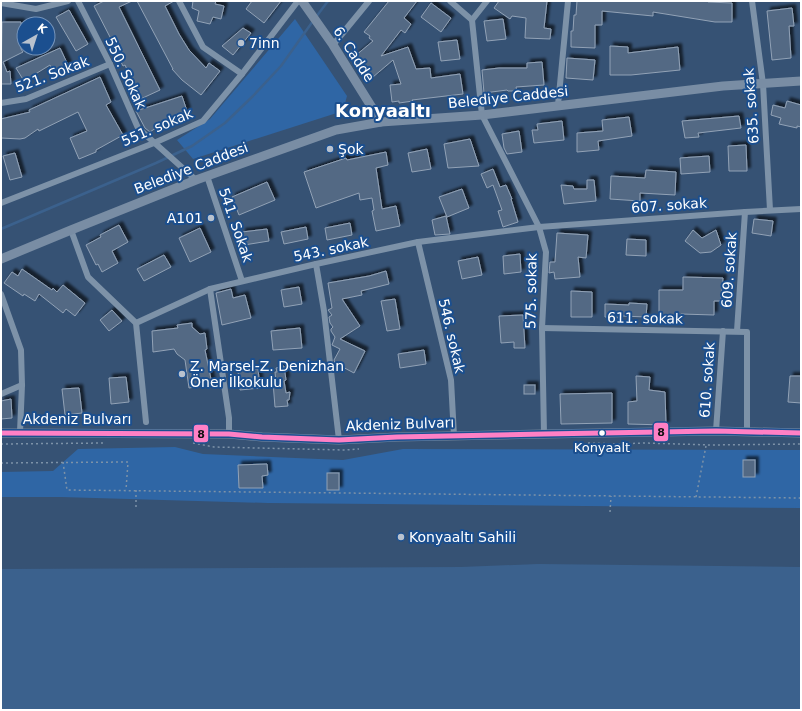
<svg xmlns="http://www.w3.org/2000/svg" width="802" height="711" font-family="'DejaVu Sans',sans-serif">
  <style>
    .green { fill: #2f66a5 }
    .water { fill: #3b618d }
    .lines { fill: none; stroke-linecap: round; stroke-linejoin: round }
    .stream { stroke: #3b618d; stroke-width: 2.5 }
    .building { fill: #526984; stroke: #92a2b6; filter: url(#shadow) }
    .path { stroke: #7d92a8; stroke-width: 1.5; stroke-dasharray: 2 3; stroke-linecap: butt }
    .minor { stroke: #7d92a8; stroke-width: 6 }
    .secondary { stroke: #798da4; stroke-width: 9 }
    .bus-1-casing { stroke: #1b4f8f; stroke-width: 8 }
    .bus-1 { stroke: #ff80c5; stroke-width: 5 }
    .poi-dot { fill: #b9c2ce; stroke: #1b4f8f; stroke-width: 1.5 }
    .bus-dot { fill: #fff; stroke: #1b4f8f; stroke-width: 1.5 }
    .labels { text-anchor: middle; stroke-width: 4; stroke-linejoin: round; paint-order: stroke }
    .bus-label { font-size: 13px; fill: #fff; stroke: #1b4f8f }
    .poi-label { font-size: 14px; fill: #fff; stroke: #1b4f8f; text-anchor: start }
    .street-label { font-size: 14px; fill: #fff; stroke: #1b4f8f }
    .district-label { font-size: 18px; font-weight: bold; fill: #fff; stroke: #1b4f8f }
    .line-badge { stroke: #1b4f8f; stroke-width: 1.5 }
    .pale-badge-label { font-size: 11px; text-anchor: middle; font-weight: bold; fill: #111 }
  </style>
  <defs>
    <filter id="shadow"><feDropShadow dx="3.5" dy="-3.5" stdDeviation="1" flood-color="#0009"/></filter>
  </defs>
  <rect width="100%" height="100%" fill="#365274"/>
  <g class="green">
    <path d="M295 19 347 96 343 111 193 159 177 140 210 119Z"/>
    <path d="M175 447 203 454 343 460 403 449 801 450V508L268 503 61 497H1V472L53 471 78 449Z"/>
  </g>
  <path class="water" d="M538 564 801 567V710H1V569L461 567Z"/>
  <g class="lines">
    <g class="stream">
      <path d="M316 17 328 1"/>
      <path d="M1 229 156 163 192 146 225 123 253 96 281 66 313 21"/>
    </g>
  </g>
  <g class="building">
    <path d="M104 1H132L119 7 160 90 134 102 127 88 134 85 125 65 123 66 110 40 111 39 94 6Z"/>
    <path d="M137 1H174L165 6 179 34 189 50 206 68 209 63 220 71 201 95 182 80 172 69H173Z"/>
    <path d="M193 1H216L215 4 224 6 221 19 213 17 210 24 197 21 199 11 192 8Z"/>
    <path d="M252 1H281L264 23 246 9Z"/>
    <path d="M389 1H417L404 18 411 24 405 33 401 30 381 56 408 47 416 69 430 68 431 78 460 74 463 94 412 100 413 101 399 103V101L392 102 390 85 401 84 393 60 373 77 368 72 367 73 358 62 360 61 355 56 373 41 369 38 370 36 364 32Z"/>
    <path d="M499 1H547L544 28 551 29 550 39 525 38 526 18 512 16 510 19 494 8Z"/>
    <path d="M577 1H708V2L732 3V22H715L653 12V16L602 11V25H595V48L571 47V31H573L574 15H576Z"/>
    <path d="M431 3 451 18 441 32 421 17Z"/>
    <path d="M792 8 794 26H789L791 58 772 60 767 11Z"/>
    <path d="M69 10 88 44 76 51 56 17Z"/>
    <path d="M503 19 506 39 487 41 484 21Z"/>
    <path d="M2 22H21V49L23 52 3 62 7 72 10 71 11 84H1Z"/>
    <path d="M243 28 251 33 233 55 222 46Z"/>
    <path d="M457 40 460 59 441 61 438 42Z"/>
    <path d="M610 46 628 47V53L678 47 680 70 631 75H610Z"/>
    <path d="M60 48 68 65 53 72 50 65 24 81 16 68Z"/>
    <path d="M567 58 595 60 593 80 566 78Z"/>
    <path d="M542 62 544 85 516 87 517 91H508L507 90 484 93 482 70 499 68H527V63Z"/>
    <path d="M100 77 111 102 106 105 123 135 96 150V152L79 159 70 138 87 131 78 112 39 131 38 129 25 138 20 139 1 138V119L30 112 29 110Z"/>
    <path d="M182 96 187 111 166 121 150 132 145 128 136 111Z"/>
    <path d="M787 101 801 105V127L797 126V128L779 124 781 118 771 115 773 105 785 108Z"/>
    <path d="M739 116 741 128 698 133 699 137 685 138 682 121Z"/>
    <path d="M629 117 632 136 598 141 599 150 577 152V133L603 131 602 120Z"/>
    <path d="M562 121 564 140 534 143 532 130H538L537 124Z"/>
    <path d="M519 131 522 152 507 154 504 148 502 134Z"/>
    <path d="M470 139 479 166 448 168 444 144Z"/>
    <path d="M746 145 747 171H729L728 146Z"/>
    <path d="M427 149 431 169 412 172 408 153Z"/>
    <path d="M386 152 388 165 376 168 382 209 396 206 400 226 376 231 372 211 374 210 372 198 360 200 359 193 316 208 304 172 346 158 347 160Z"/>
    <path d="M15 153 22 177 10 180 3 156Z"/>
    <path d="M709 156 710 172 681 174 680 158Z"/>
    <path d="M493 169 500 187 506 185 512 199H511L518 222 503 227 498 211 502 210 493 185 487 188 481 174Z"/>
    <path d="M646 170 676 172 675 195 640 193V201L610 199 611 176 645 178Z"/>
    <path d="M587 180H594L596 201 564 204 561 185 573 186 574 189H587Z"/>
    <path d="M267 182 275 200 239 215 232 197Z"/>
    <path d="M462 189 469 208 447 217 439 197Z"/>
    <path d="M446 216 450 234 435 235 432 220Z"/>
    <path d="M754 219 773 221 771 236 752 233Z"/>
    <path d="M350 223 352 235 327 240 325 228Z"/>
    <path d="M119 225 128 242 112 251 118 263 102 272 98 264 96 265 86 245 101 237 100 235Z"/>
    <path d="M306 227 308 239 284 244 281 232Z"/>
    <path d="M200 228 211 252 190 262 179 238Z"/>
    <path d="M267 229 269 241 244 245 242 232Z"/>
    <path d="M693 230 702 238 716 230 721 245 711 252 700 253 685 241Z"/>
    <path d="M557 233 588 235 586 258 578 257 580 277 555 279 554 272 549 273 550 262H555Z"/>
    <path d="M627 239 646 240V256L626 255Z"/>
    <path d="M520 254 521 272 504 274 503 256Z"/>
    <path d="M164 255 171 267 144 281 137 269Z"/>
    <path d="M478 257 482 275 462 279 458 261Z"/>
    <path d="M22 269 52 290 53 288 57 292 63 285 85 303 75 316 66 309 63 313 39 294 35 301 24 294 23 296 4 283 12 272 18 276Z"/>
    <path d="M386 271 389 284 361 291 362 295 342 299 360 326 340 339 365 351 354 373 335 363 334 360 340 349 332 345 335 337 331 331V329L333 327 330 323 329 317 332 315 328 310 332 308 328 283 369 276Z"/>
    <path d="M683 277 723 278 721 301H714V315L681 314V318H659V290H683Z"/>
    <path d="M299 287 302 304 284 307 281 290Z"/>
    <path d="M231 289 233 298 245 295 251 318 222 325 216 293Z"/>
    <path d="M571 291 592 292V317H571Z"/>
    <path d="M395 299 400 329 387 331 381 301Z"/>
    <path d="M629 303 647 304 646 317 622 316V318L605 317V304L629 305Z"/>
    <path d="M112 310 122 321 109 331 100 320Z"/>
    <path d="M523 315 525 348H514V342L501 343 499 316Z"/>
    <path d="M192 323V327L200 334 205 333 207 349 205 350 212 384 189 388 185 360 177 354 174 349 153 352 152 331 178 328 177 325Z"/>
    <path d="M300 328 302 348 273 350 271 331Z"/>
    <path d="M424 350 426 364 400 368 398 354Z"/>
    <path d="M284 366 286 380 284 381 286 393 290 392 289 400H287L288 406 275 407 273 382H276L275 372H277L276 368Z"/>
    <path d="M258 369 260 388 240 390 238 371Z"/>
    <path d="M636 376 650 377 649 390 665 392 666 425 628 424V402L637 401Z"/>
    <path d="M790 376H801V403L788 402Z"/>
    <path d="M126 377 129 402 111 404 109 378Z"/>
    <rect x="524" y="385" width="11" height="9"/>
    <path d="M79 388 82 413 65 415 62 389Z"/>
    <path d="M612 393V423L561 424 560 394Z"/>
    <path d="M11 399 12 418 1 419V401Z"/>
    <rect x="743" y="460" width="12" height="17"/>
    <path d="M267 464 268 475 262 476 263 488H239L238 465Z"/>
    <rect x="327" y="473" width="12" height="17"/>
  </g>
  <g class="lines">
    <g class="path">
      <path d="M193 443 214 447 345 450 359 449"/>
      <path d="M588 443 616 444 645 443 711 445 801 444"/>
      <path d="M1 444 105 443"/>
      <path d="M63 462 67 490 801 498"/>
      <path d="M1 463 128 462 126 490"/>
      <path d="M136 490V507"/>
      <path d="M696 497 706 446"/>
      <path d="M610 512 611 496"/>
    </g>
    <g class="minor">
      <path d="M78 1 110 64 138 128 196 180"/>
      <path d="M179 1 203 47 242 74"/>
      <path d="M450 1 472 20"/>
      <path d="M487 1 472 20 482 115 539 227 546 252 542 328 544 434"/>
      <path d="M752 1 763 84 770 210"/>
      <path d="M1 3 36 9 68 1"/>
      <path d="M333 45 369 1"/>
      <path d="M1 103 26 99 110 64"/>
      <path d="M558 105 568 1"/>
      <path d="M207 176 242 281"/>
      <path d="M1 203 154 143 203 121 242 74 298 1"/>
      <path d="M71 230 88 277 136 323 146 422"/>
      <path d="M418 242 451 380 454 436"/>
      <path d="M316 264 324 311 339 440"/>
      <path d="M210 289 229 418V434"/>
      <path d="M1 294 21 350 22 385 20 432"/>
      <path d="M136 323 210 289 316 264 418 242 539 227 745 212 801 209"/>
      <path d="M542 328 747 332V433"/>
      <path d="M737 331 745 212"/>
      <path d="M1 394 22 385"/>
      <path d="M716 431 723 331"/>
    </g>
    <g class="secondary">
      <path d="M302 1 333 45 381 122"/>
      <path d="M1 259 71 230 196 180 336 130 381 122 482 115 723 86 801 81"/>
      <path d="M1 433 229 434 262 437 339 440 397 437 544 434 716 431 801 433"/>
    </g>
    <g class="bus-1-casing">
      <path id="bus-1" d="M1 433 229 434 262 437 339 440 397 437 544 434 716 431 801 433"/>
    </g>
    <use href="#bus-1" class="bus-1"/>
  </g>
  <g class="poi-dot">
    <circle cx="241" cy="43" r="4"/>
    <circle cx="330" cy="149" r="4"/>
    <circle cx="211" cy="218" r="4"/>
    <circle cx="182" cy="374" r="4"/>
    <circle cx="401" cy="537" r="4"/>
  </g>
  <circle class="bus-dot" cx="602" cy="433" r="3.5"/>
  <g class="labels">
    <g class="bus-label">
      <text x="602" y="452">Konyaalt</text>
    </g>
    <g class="poi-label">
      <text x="249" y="48">7inn</text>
      <text x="338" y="154">Şok</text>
      <text x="203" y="223" text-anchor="end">A101</text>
      <text x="190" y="371">Z. Marsel-Z. Denizhan<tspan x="190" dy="16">Öner İlkokulu</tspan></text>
      <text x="409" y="542">Konyaaltı Sahili</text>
    </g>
    <g class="street-label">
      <text transform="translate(354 54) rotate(57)" y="5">6. Cadde</text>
      <text transform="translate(126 73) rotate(65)" y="5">550. Sokak</text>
      <text transform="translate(52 74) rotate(-21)" y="5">521. Sokak</text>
      <text transform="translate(508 97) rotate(-6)" y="5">Belediye Caddesi</text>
      <text transform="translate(751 106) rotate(-94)" y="5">635. sokak</text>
      <text transform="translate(157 127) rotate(-23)" y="5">551. sokak</text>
      <text transform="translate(191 168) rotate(-21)" y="5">Belediye Caddesi</text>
      <text transform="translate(669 205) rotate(-4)" y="5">607. sokak</text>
      <text transform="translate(236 225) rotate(71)" y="5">541. Sokak</text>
      <text transform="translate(331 249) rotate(-12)" y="5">543. sokak</text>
      <text transform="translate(729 270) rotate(-86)" y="5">609. sokak</text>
      <text transform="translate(531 291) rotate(-89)" y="5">575. sokak</text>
      <text transform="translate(645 318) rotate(1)" y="5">611. sokak</text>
      <text transform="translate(452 336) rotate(77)" y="5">546. sokak</text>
      <text transform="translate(707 380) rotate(-86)" y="5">610. sokak</text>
      <text x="77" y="424">Akdeniz Bulvarı</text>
      <text transform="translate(400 424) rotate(-2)" y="5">Akdeniz Bulvarı</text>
    </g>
    <g class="district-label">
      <text x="383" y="117">Konyaaltı</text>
    </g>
  </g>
  <g class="line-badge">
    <rect x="653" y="422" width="16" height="20" rx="4" fill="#ff80c5"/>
    <rect x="193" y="424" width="16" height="19" rx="4" fill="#ff80c5"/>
  </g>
  <g class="pale-badge-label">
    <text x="661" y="436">8</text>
    <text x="201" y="438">8</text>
  </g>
  <rect width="802" height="711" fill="none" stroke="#ffffff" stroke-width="4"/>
  <g transform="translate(36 36) rotate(39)"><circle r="19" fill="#1b4f8f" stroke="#7695bc"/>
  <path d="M0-3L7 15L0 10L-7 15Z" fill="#b9c2ce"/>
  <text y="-6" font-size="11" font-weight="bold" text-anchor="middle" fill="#ffffff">K</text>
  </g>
</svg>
